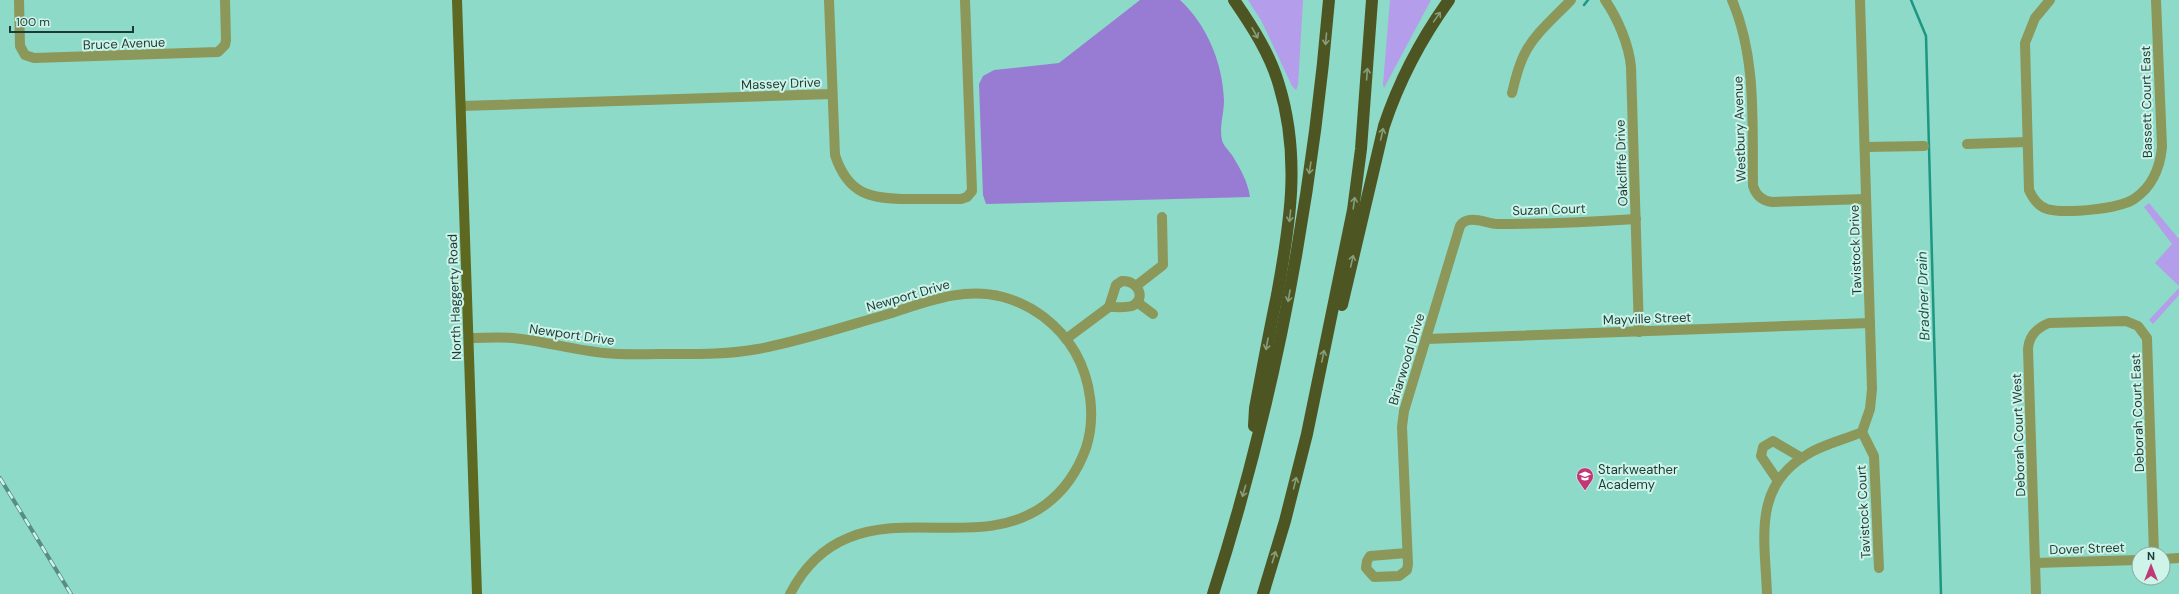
<svg xmlns="http://www.w3.org/2000/svg" width="2179" height="594" font-family="'DM Sans',sans-serif">
  <style>
    .green { fill: #b49deb }
    .forest { fill: #987cd3 }
    .lines { fill: none; stroke-linecap: round; stroke-linejoin: round }
    .stream { stroke: #1d9782; stroke-width: 2.5 }
    .minor { stroke: #8c975a; stroke-width: 10 }
    .major { stroke: #5d6820; stroke-width: 10 }
    .highway { stroke: #4d5622; stroke-width: 12 }
    .rail-casing { stroke: #578e82; stroke-width: 4 }
    .rail { stroke: #cef3e9; stroke-width: 2.5; stroke-dasharray: 8; stroke-linecap: butt }
    .oneway { stroke: #879d7c }
    .labels { text-anchor: middle; stroke-width: 4; stroke-linejoin: round; paint-order: stroke }
    .street-label { font-size: 13px; fill: #1b3b34; stroke: #cef3e9 }
    .poi-label { font-size: 13px; fill: #1b3b34; stroke: #cef3e9; text-anchor: start }
    .water-label { font-size: 14px; font-style: italic; fill: #1a554a; stroke: #cef3e9 }
  </style>
  <rect width="100%" height="100%" fill="#8ddac8"/>
  <g class="green">
    <path d="M1248 0H1303L1298 85 1296 90 1292 86 1262 22Z"/>
    <path d="M1390 0H1431L1384 88 1383 84Z"/>
    <path d="M2149 203 2178 238 2179 237V286L2155 263 2172 244 2144 207Z"/>
    <path d="M2179 288V295L2153 324 2149 320Z"/>
  </g>
  <path class="forest" d="M1140 0H1180C1207 25 1223 63 1224 101 1224 113 1219 128 1222 140 1223 145 1229 151 1232 155 1240 168 1248 182 1250 197L986 204 983 195 979 84 983 76 994 70 1059 63Z"/>
  <g class="lines">
    <g class="stream">
      <path d="M1911 0 1926 36 1941 594"/>
      <path d="M1584 5 1588 0"/>
    </g>
    <g class="minor">
      <path d="M19 0 20 46 25 55 34 58 218 52 225 45 226 40 225 0"/>
      <path d="M829 0 835 155C848 195 871 199 909 199 926 199 944 199 961 199L967 197 972 191 965 0"/>
      <path d="M1605 0C1618 19 1629 45 1631 67L1639 332"/>
      <path d="M1732 0C1757 58 1752 124 1753 186 1756 195 1762 201 1772 202L1866 199"/>
      <path d="M1860 0 1872 389 1870 409 1862 432"/>
      <path d="M2050 0 2035 18 2025 43 2029 190C2033 199 2038 206 2047 209 2065 214 2119 209 2134 199 2152 187 2160 168 2162 147L2156 0"/>
      <path d="M1512 93C1515 80 1518 67 1524 55 1534 34 1555 17 1571 0"/>
      <path d="M461 106 832 94"/>
      <path d="M1967 144 2027 142"/>
      <path d="M1865 147 1924 146"/>
      <path d="M1122 281C1138 280 1147 299 1132 306 1125 308 1116 307 1109 307L1116 285Z"/>
      <path d="M1136 286 1163 265 1162 217"/>
      <path d="M1137 302 1153 314"/>
      <path d="M469 338C483 338 498 337 513 338 543 341 574 350 605 353 623 355 641 354 660 354 692 354 725 355 758 349 801 341 843 327 885 315 924 303 962 286 1003 297 1033 305 1059 325 1075 352 1091 380 1096 417 1086 448 1078 470 1064 491 1045 505 986 548 911 512 848 538 821 549 803 569 790 594"/>
      <path d="M1066 339 1109 307"/>
      <path d="M1426 339 1870 323"/>
      <path d="M1862 432 1874 456 1879 568"/>
      <path d="M1778 481 1761 456 1763 447 1773 441 1802 458"/>
      <path d="M1407 553 1370 556 1367 561 1366 568 1374 577 1399 576 1407 570 1408 564 1402 427 1404 411 1460 226C1468 214 1485 223 1497 224 1543 224 1590 222 1636 219"/>
      <path d="M2163 559 2179 558"/>
      <path d="M2035 563 2139 560"/>
      <path d="M1767 594C1765 539 1752 486 1808 454 1822 445 1846 439 1862 432"/>
      <path d="M2036 594 2028 349C2029 335 2037 328 2049 323L2126 321 2138 326 2147 338 2154 554"/>
    </g>
    <path class="major" d="M457 0 477 594"/>
    <g class="highway">
      <path d="M1234 0C1252 26 1270 54 1279 85 1301 157 1290 224 1277 295 1269 333 1262 371 1255 408L1254 426"/>
      <path d="M1342 305 1384 126C1399 81 1421 39 1449 0"/>
      <path d="M1213 594C1275 401 1312 201 1329 0"/>
      <path d="M1263 594 1285 521 1307 434 1353 210 1361 149 1372 0"/>
    </g>
    <g class="rail-casing">
      <path id="rail" d="M0 478 71 594"/>
    </g>
    <use href="#rail" class="rail"/>
  </g>
  <defs><path id="oneway-shaft" d="M-6 0H5M1.5-3L5.5 0L1.5 3" fill="none" stroke-width="1.6" stroke-linecap="round" stroke-linejoin="round"/></defs>
  <g class="oneway">
    <use href="#oneway-shaft" transform="translate(1437 17) rotate(-55)"/>
    <use href="#oneway-shaft" transform="translate(1255 33) rotate(61)"/>
    <use href="#oneway-shaft" transform="translate(1326 39) rotate(95)"/>
    <use href="#oneway-shaft" transform="translate(1367 74) rotate(-86)"/>
    <use href="#oneway-shaft" transform="translate(1382 134) rotate(-77)"/>
    <use href="#oneway-shaft" transform="translate(1310 168) rotate(99)"/>
    <use href="#oneway-shaft" transform="translate(1354 203) rotate(-82)"/>
    <use href="#oneway-shaft" transform="translate(1290 216) rotate(96)"/>
    <use href="#oneway-shaft" transform="translate(1352 261) rotate(-77)"/>
    <use href="#oneway-shaft" transform="translate(1289 296) rotate(100)"/>
    <use href="#oneway-shaft" transform="translate(1267 344) rotate(101)"/>
    <use href="#oneway-shaft" transform="translate(1323 356) rotate(-78)"/>
    <use href="#oneway-shaft" transform="translate(1295 483) rotate(-76)"/>
    <use href="#oneway-shaft" transform="translate(1244 491) rotate(106)"/>
    <use href="#oneway-shaft" transform="translate(1274 557) rotate(-73)"/>
  </g>
  <defs>
    <g id="school-pin" transform="scale(0.9)"><path d="M0 17L-7.5 6A9.5 9.5 0 1 1 7.5 6Z" fill="#c03875" stroke="#cef3e9"/><path d="M0-5L7-2L0 1L-7-2ZM-4 1L0 2.5L4 1V4Q0 6-4 4Z" fill="#fff"/></g>
  </defs>
  <g fill-rule="evenodd">
    <use href="#school-pin" x="1585" y="476"/>
  </g>
  <g class="labels">
    <g class="street-label">
      <text transform="translate(124 43) rotate(-2)" y="5">Bruce Avenue</text>
      <text transform="translate(781 83) rotate(-2)" y="5">Massey Drive</text>
      <text transform="translate(2146 102) rotate(-91)" y="5">Bassett Court East</text>
      <text transform="translate(1739 129) rotate(-92)" y="5">Westbury Avenue</text>
      <text transform="translate(1621 163) rotate(-92)" y="5">Oakcliffe Drive</text>
      <text transform="translate(1549 209) rotate(-2)" y="5">Suzan Court</text>
      <text transform="translate(1855 250) rotate(-92)" y="5">Tavistock Drive</text>
      <text transform="translate(908 295) rotate(-16)" y="5">Newport Drive</text>
      <text transform="translate(454 297) rotate(-92)" y="5">North Haggerty Road</text>
      <text transform="translate(1647 318) rotate(-2)" y="5">Mayville Street</text>
      <text transform="translate(572 334) rotate(8)" y="5">Newport Drive</text>
      <text transform="translate(1406 359) rotate(-73)" y="5">Briarwood Drive</text>
      <text transform="translate(2137 413) rotate(-92)" y="5">Deborah Court East</text>
      <text transform="translate(2018 435) rotate(-92)" y="5">Deborah Court West</text>
      <text transform="translate(1863 512) rotate(-93)" y="5">Tavistock Court</text>
      <text transform="translate(2087 548) rotate(-2)" y="5">Dover Street</text>
    </g>
    <g class="poi-label">
      <text x="1598" y="474">Starkweather<tspan x="1598" dy="15">Academy</tspan></text>
    </g>
    <g class="water-label">
      <text transform="translate(1923 296) rotate(-92)" y="5">Bradner Drain</text>
    </g>
  </g>
  <g transform="translate(2151 566)"><circle r="19" fill="#cef3e9" stroke="#86a9a1"/>
  <path d="M0-3L7 15L0 10L-7 15Z" fill="#c03875"/>
  <text y="-6" font-size="11" font-weight="bold" text-anchor="middle" fill="#1b3b34">N</text>
  </g>
  <path d="M10 26v6h123v-6" fill="none" stroke="#1b3b34" stroke-width="2"/>
  <text x="16" y="26" font-size="12" fill="#1b3b34" stroke="#cef3e9" stroke-width="3" paint-order="stroke">100 m</text>
</svg>
